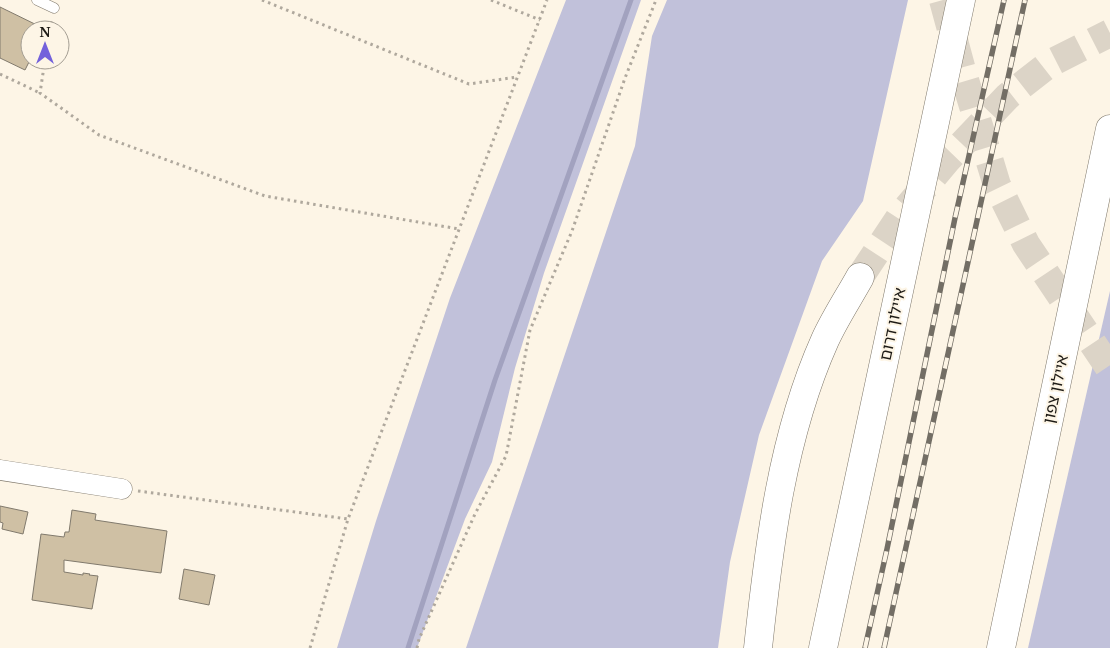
<svg xmlns="http://www.w3.org/2000/svg" width="1110" height="648" font-family="'Noto Serif','Noto Sans Hebrew',serif">
  <style>
    .green { fill: #c1c1da }
    .lines { fill: none; stroke-linecap: round; stroke-linejoin: round }
    .stream { stroke: #a2a2bf; stroke-width: 5 }
    .building { fill: #cfc0a4; stroke: #817a6d }
    .motorway-tunnel { stroke: #dcd4c7; stroke-width: 28; stroke-dasharray: 28 14; stroke-linecap: butt }
    .service-casing { stroke: #7e776a; stroke-width: 11 }
    .minor-casing { stroke: #7e776a; stroke-width: 21 }
    .motorway-casing { stroke: #7e776a; stroke-width: 29 }
    .path { stroke: #afa89d; stroke-width: 3; stroke-dasharray: 2.5 4; stroke-linecap: butt }
    .service { stroke: #fff; stroke-width: 10 }
    .minor { stroke: #fff; stroke-width: 20 }
    .motorway { stroke: #fff; stroke-width: 28 }
    .rail-casing { stroke: #736e65; stroke-width: 5.5 }
    .rail { stroke: #fdf5e6; stroke-width: 4; stroke-dasharray: 11; stroke-linecap: butt }
    .labels { text-anchor: middle; stroke-width: 4; stroke-linejoin: round; paint-order: stroke }
    .street-label { font-size: 16px; fill: #1e1b16; stroke: #fdf5e6 }
  </style>
  <rect width="100%" height="100%" fill="#fdf5e6"/>
  <g class="green">
    <path d="M566 0H641L544 273 515 368 492 462 465 519 417 648H337L376 521 450 298Z"/>
    <path d="M667 0H908L863 201 822 261 759 435 730 562 718 648H466L635 146 652 36Z"/>
    <path d="M1110 291V648H1028Z"/>
  </g>
  <g class="lines">
    <path class="stream" d="M408 648 495 380 631 0"/>
  </g>
  <g class="building">
    <path d="M0 7 45 29 30 30V60L25 70 0 58Z"/>
    <path d="M0 506 28 512 23 534 2 529 3 523 0 522Z"/>
    <path d="M72 510 96 514 95 520 167 531 161 573 64 560V572L83 575V573L90 574 89 575 98 576 92 609 32 600 41 534 64 537 65 532H69Z"/>
    <path d="M184 569 215 575 209 605 179 599Z"/>
  </g>
  <g class="lines">
    <g class="motorway-tunnel">
      <path d="M943 0 962 70 997 185 1026 244 1110 369"/>
      <path d="M860 277 901 215 948 159 1008 96 1049 64 1110 33"/>
    </g>
    <g class="service-casing">
      <path id="service" d="M37 0 54 8"/>
    </g>
    <g class="minor-casing">
      <path id="minor" d="M0 470 122 489"/>
    </g>
    <g class="motorway-casing">
      <g id="motorway">
        <path d="M758 648C769 545 782 436 825 340 835 318 849 297 860 277"/>
        <path d="M823 648 961 0"/>
        <path d="M1001 648 1110 129"/>
      </g>
    </g>
    <g class="path">
      <path d="M262 0 469 84 517 77"/>
      <path d="M491 0 540 20"/>
      <path d="M50 30 51 21"/>
      <path d="M45 60 40 93 99 135 265 196 459 229"/>
      <path d="M0 74 40 93"/>
      <path d="M138 491 348 519"/>
      <path d="M310 648 348 519 547 0"/>
      <path d="M417 648 419 639 475 514 506 456 530 330 572 231 625 78 656 0"/>
    </g>
    <use href="#service" class="service"/>
    <use href="#minor" class="minor"/>
    <use href="#motorway" class="motorway"/>
    <g class="rail-casing">
      <g id="rail">
        <path d="M865 648 887 549 955 218 1004 0"/>
        <path d="M884 648 1025 0"/>
      </g>
    </g>
    <use href="#rail" class="rail"/>
  </g>
  <g class="labels">
    <g class="street-label">
      <text transform="translate(892 324) rotate(-78)" y="6">איילון דרום</text>
      <text transform="translate(1055 389) rotate(-78)" y="6">איילון צפון</text>
    </g>
  </g>
  <g transform="translate(45 45)"><circle r="24" fill="#fdf5e6" stroke="#a49e93"/>
  <path d="M0-4L9 19L0 12L-9 19Z" fill="#7361db"/>
  <text y="-8" font-size="14" font-weight="bold" text-anchor="middle" fill="#1e1b16">N</text>
  </g>
</svg>
